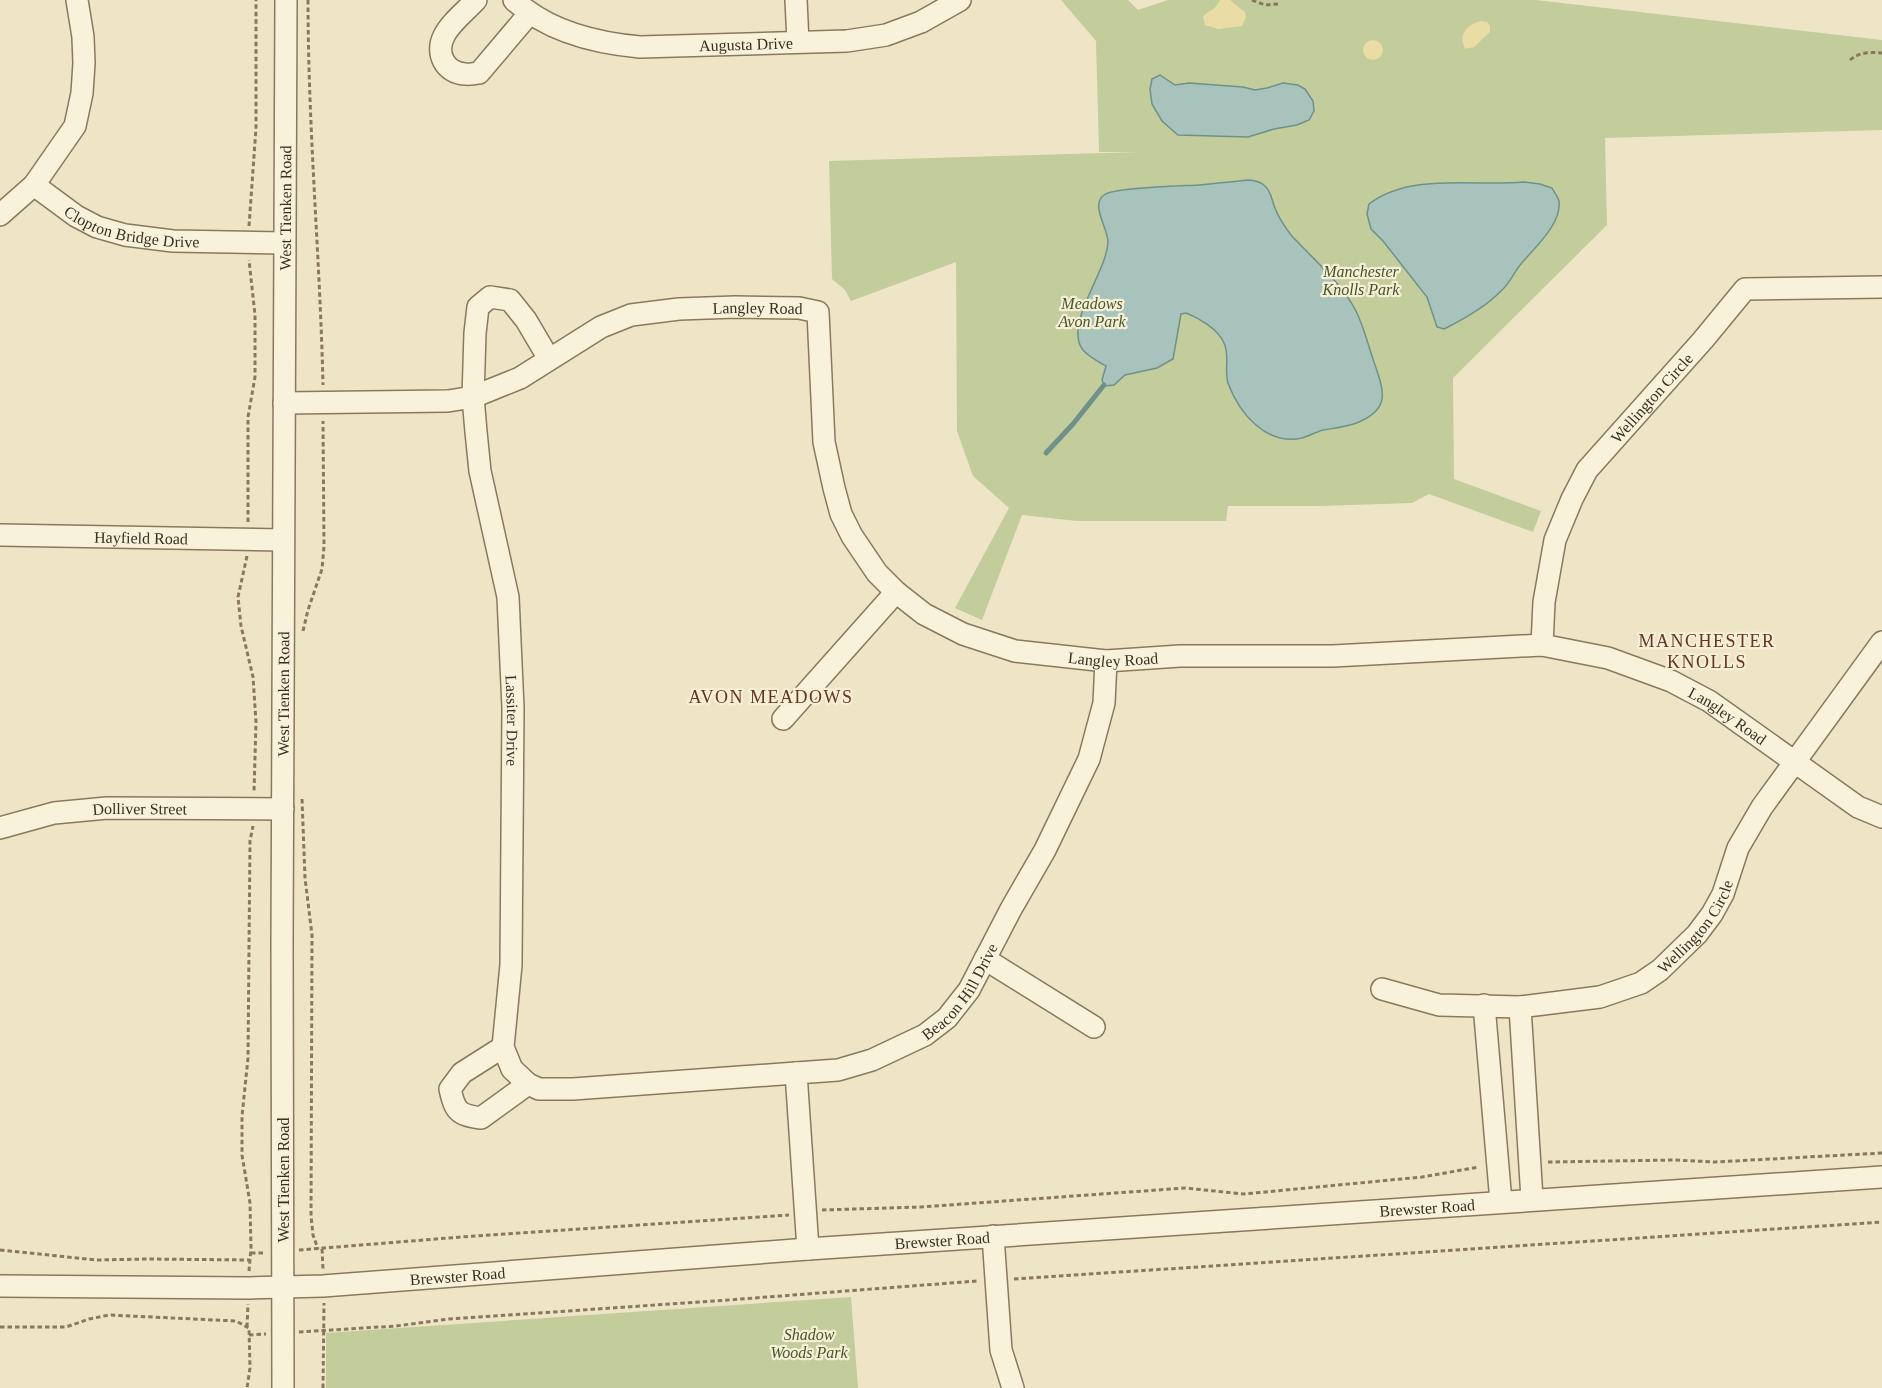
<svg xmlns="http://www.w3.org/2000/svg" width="1882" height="1388" font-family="'Times New Roman',serif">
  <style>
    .green { fill: #c3cc9b }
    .sand { fill: #e9dca5 }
    .water { fill: #a8c2bc; stroke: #6f918b; stroke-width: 1.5 }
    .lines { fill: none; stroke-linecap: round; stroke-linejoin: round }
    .stream { stroke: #6f918b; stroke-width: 5 }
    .minor-casing { stroke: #8a785d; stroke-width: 24 }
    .path { stroke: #8a785d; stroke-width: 3; stroke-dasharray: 4.5 3; stroke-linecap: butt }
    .minor { stroke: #f9f2db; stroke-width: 21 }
    .labels { text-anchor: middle; stroke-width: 4.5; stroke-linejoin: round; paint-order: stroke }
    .street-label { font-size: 16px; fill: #3a2f20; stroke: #f5efd7 }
    .park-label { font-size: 16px; font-style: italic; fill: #475727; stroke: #f5efd7 }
    .neighbourhood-label { font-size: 18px; letter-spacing: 1.5px; fill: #673420; stroke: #f5efd7 }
  </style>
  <rect width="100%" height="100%" fill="#eee5c7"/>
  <g class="green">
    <path d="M1061 0H1128L1138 10 1168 0H1536L1882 40V130L1605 138 1607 225 1453 378 1454 479 1541 511 1533 532 1429 494 1412 503 1321 506H1228L1226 521H1077L1022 515 982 620 955 608 1009 508 973 476 957 431 956 262 851 301 845 290 832 279 829 161 1141 152H1099L1096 41Z"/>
    <path d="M851 1297 858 1388H326V1333Z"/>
  </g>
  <g class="sand">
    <path d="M1220 0H1230L1245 12 1246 17 1242 26 1218 29 1205 25 1203 17C1210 8 1213 13 1220 0Z"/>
    <path d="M1480 21 1487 22 1490 26V32L1474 47 1465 49C1458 34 1466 26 1480 21Z"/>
    <circle cx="1373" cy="50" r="10"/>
  </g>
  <g class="water">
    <path d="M1160 75 1175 85 1189 83 1243 87 1255 90 1267 88 1283 83 1298 85 1305 89 1313 101 1314 111 1309 120 1297 125 1274 129 1248 137 1178 135 1162 121 1152 104 1150 89 1152 79Z"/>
    <path d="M1250 180C1256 181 1262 182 1266 187 1271 192 1272 201 1275 208 1278 217 1285 227 1291 235 1313 259 1340 281 1356 311 1364 327 1368 345 1374 362 1383 389 1392 408 1359 422 1347 427 1335 428 1323 430 1316 432 1309 436 1302 438 1266 446 1239 413 1228 383 1224 370 1230 355 1224 343 1218 329 1199 318 1186 313L1181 314 1173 359 1157 368 1125 375 1114 385 1105 386 1102 380 1106 366C1099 362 1089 357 1083 350 1063 325 1107 272 1108 242 1108 228 1090 205 1104 195 1114 187 1184 186 1200 185 1216 184 1233 181 1250 180Z"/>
    <path d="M1523 182 1540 184 1552 188C1554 192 1558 197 1559 201 1562 224 1534 248 1521 264 1514 272 1510 283 1502 290 1486 307 1464 319 1444 329L1437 327 1427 297 1383 241 1371 229 1367 214 1369 204C1411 172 1474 187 1523 182Z"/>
  </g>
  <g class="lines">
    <path class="stream" d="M1046 453 1073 424 1104 385"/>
    <g class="minor-casing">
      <g id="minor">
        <path d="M476 0C466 11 450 23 444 36 435 53 445 73 465 74 470 75 475 73 479 73L529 14"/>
        <path id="s1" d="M514 0C547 31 595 43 640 47L847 41 886 35 921 22 960 0"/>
        <path d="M796 0 798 42"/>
        <path id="s2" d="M34 185 76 216 97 227 125 235 173 241 284 243"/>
        <path d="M0 215 34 185 75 126 82 93 84 63 83 37 77 0"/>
        <path id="s3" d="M549 359 526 320 510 300 490 297 478 307 475 333 473 397 476 432 480 471 508 597 513 708 511 965 503 1047 512 1069 528 1084 539 1089H573L796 1073"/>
        <path id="s4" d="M284 403 448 401 473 397 520 378 601 327 631 315 679 309 735 307 799 308 818 312 824 442 834 488 841 514 852 536 877 573 896 592 924 614 963 634 1015 651 1106 661 1180 656H1333L1542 645 1608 658 1671 681 1709 701 1858 807 1882 817"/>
        <path id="s5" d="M0 535 283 540"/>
        <path id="s6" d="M1542 645 1544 602 1555 540 1572 499 1587 470 1703 340 1745 289 1882 287"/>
        <path d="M783 719 896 592"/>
        <path id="s7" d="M0 828 54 813 107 808 283 809"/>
        <path d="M985 959 1094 1027"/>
        <path id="s8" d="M1382 989 1439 1005 1520 1007 1600 997 1641 983 1660 970 1697 934 1712 914 1723 894 1738 848 1762 807 1882 642"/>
        <path d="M1484 1005 1501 1202"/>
        <path d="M1520 1007 1532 1199"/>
        <path d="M503 1047 462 1073 450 1089C455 1111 458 1115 481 1118L528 1084"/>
        <path d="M993 1236 1001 1350 1013 1388"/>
        <path id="s9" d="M808 1249 796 1073 838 1070 872 1060 925 1035 947 1018 969 990 1011 909 1045 850 1089 759 1104 703 1106 661"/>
        <path id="s10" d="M0 1286 249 1288 323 1286 808 1249 1882 1177"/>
        <path id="s11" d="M283 1388 282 943 286 0"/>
      </g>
    </g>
    <g class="path">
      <path d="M308 0C308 129 320 256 323 385"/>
      <path d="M1252 0 1265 5 1278 4"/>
      <path d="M1850 60C1859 52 1870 52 1882 53"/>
      <path d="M249 226 256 128V0"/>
      <path d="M248 522V417L255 377V315L249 260"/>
      <path d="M247 556 238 597 241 626 253 677 256 722 254 792"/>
      <path d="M303 631 308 610 322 569 324 547 323 421"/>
      <path d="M302 799 305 878 312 935 311 1216 313 1235 318 1249"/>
      <path d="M1548 1162 1675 1160 1715 1162 1882 1153"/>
      <path d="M822 1210 921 1207 1185 1188 1244 1194 1422 1177 1479 1167"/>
      <path d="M322 1249 323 1269"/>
      <path d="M0 1250 97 1260 147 1259 250 1260"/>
      <path d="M299 1250 461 1237 789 1215"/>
      <path d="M251 1253H266"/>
      <path d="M249 1271 251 1248 250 1203 242 1155V1116L248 1058 250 841 253 826"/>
      <path d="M1014 1279 1882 1222"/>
      <path d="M0 1327H66L89 1319 109 1315 236 1321 249 1328 250 1368 247 1388"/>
      <path d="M247 1327 248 1304"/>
      <path d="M299 1332 396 1326 449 1319 715 1301 977 1281"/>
      <path d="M249 1335 266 1334"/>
      <path d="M323 1388 324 1303"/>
    </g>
    <use href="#minor" class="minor"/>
  </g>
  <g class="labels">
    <g class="street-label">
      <text dy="6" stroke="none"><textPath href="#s1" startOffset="243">Augusta Drive</textPath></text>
      <text dy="6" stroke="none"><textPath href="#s11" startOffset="1180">West Tienken Road</textPath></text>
      <text dy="6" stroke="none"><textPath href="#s2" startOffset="110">Clopton Bridge Drive</textPath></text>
      <text dy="6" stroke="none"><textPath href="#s4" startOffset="495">Langley Road</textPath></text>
      <text dy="6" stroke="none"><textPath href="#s6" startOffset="280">Wellington Circle</textPath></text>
      <text dy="6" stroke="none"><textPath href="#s5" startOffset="141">Hayfield Road</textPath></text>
      <text dy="6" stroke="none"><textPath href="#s4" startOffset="1089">Langley Road</textPath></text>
      <text dy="6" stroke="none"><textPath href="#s11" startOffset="694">West Tienken Road</textPath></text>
      <text dy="6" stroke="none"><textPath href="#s4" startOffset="1719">Langley Road</textPath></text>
      <text dy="6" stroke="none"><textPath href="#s3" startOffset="524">Lassiter Drive</textPath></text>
      <text dy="6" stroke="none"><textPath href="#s7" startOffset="142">Dolliver Street</textPath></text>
      <text dy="6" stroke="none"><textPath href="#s8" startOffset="344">Wellington Circle</textPath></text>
      <text dy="6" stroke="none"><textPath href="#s9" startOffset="369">Beacon Hill Drive</textPath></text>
      <text transform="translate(283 1180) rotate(-90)" y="6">West Tienken Road</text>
      <text dy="6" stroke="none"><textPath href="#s10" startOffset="1430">Brewster Road</textPath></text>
      <text dy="6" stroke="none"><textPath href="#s10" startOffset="944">Brewster Road</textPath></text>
      <text dy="6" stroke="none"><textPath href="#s10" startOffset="458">Brewster Road</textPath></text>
    </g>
    <g class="park-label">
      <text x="1361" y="277">Manchester<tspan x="1361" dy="18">Knolls Park</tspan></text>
      <text x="1092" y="309">Meadows<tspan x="1092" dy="18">Avon Park</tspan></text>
      <text x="809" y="1340">Shadow<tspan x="809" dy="18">Woods Park</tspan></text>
    </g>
    <g class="neighbourhood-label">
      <text x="1707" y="647">MANCHESTER<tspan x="1707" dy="21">KNOLLS</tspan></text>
      <text x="771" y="703">AVON MEADOWS</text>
    </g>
  </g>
</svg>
